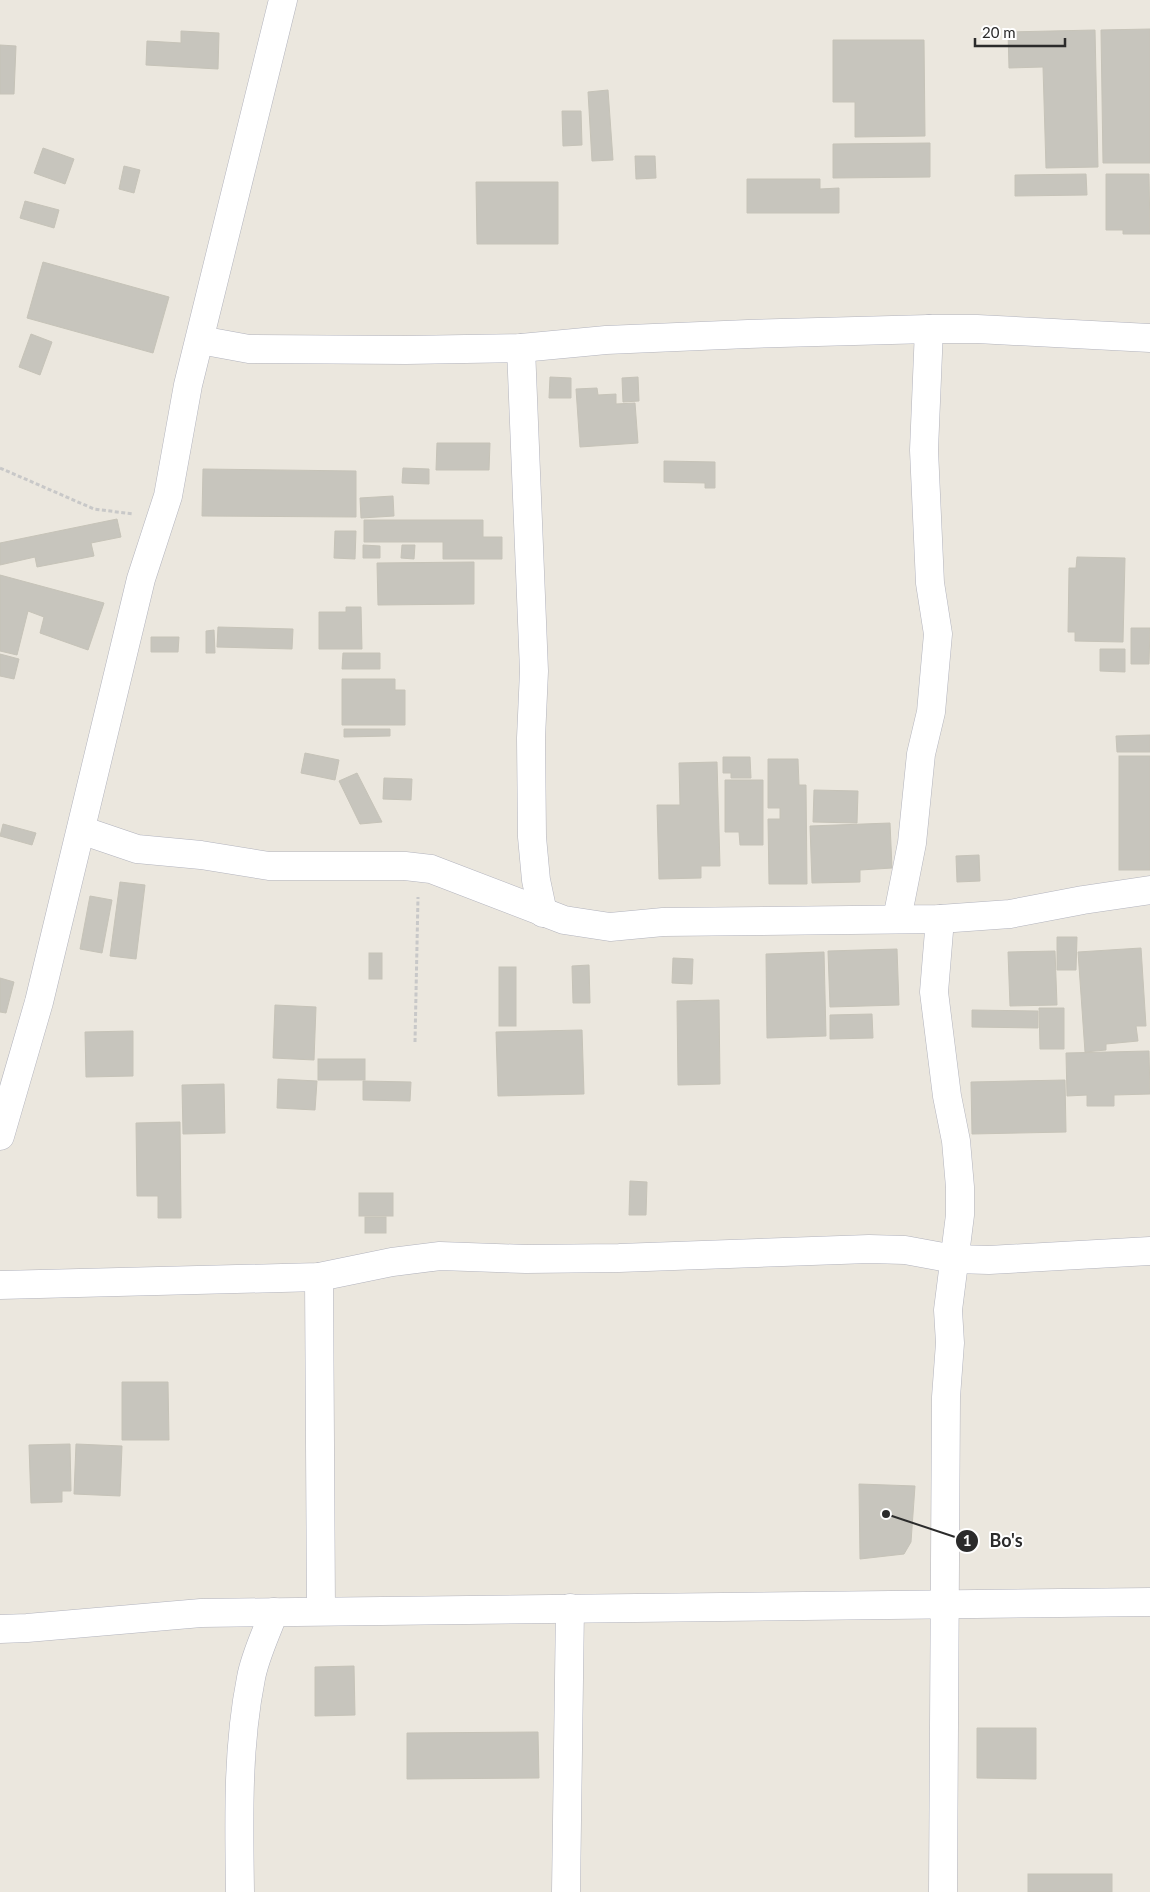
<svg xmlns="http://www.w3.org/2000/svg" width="1150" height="1892" font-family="Lato,sans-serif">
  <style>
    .building { fill: #c7c5bd; stroke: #c6c3b8 }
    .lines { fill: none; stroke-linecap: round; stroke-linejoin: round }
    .minor-casing { stroke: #b2b3bd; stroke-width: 29 }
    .path { stroke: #c8c8c8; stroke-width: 3; stroke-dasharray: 4 2.5; stroke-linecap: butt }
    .minor { stroke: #fff; stroke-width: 28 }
    .leader { fill: none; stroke: #2b2b2b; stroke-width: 2 }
    .callout-dot { fill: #2b2b2b; stroke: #fff; stroke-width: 2 }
    .mark-label { font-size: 15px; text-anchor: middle; font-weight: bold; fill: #fff }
    .callout-label { font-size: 18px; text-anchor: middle; font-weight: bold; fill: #2b2b2b; stroke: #fff; stroke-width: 4; stroke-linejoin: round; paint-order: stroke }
  </style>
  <rect width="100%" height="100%" fill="#ebe7de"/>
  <g class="building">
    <path d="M1150 29V163H1103L1101 30Z"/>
    <path d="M1095 30 1098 167 1046 168 1043 67 1009 68 1008 32Z"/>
    <path d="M181 31 219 33 218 69 146 65 147 41 181 43Z"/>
    <path d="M833 40H924L925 136 855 137V102H833Z"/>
    <path d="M0 45 16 46 14 94H0Z"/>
    <path d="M608 90 613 160 592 161 588 92Z"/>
    <path d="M562 111H581L582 145 563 146Z"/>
    <path d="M930 143V177L833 178V144Z"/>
    <path d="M43 148 74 159 65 184 34 173Z"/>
    <path d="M635 156H655L656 178 636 179Z"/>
    <path d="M124 166 140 170 134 193 119 189Z"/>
    <path d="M1086 174 1087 195 1015 196V175Z"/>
    <path d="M1106 174H1149L1150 234H1123V230H1106Z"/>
    <path d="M747 179H820V189L839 188V213H747Z"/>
    <path d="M476 182H558V244H477Z"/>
    <path d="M25 201 59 210 54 228 20 218Z"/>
    <path d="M43 262 169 297 153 353 27 318Z"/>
    <path d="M31 334 52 342 40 375 19 367Z"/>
    <path d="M550 377 571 378V398H549Z"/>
    <path d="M638 377 639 401 623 402 622 378Z"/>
    <path d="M597 388 598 395 616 394V404L635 403 638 443 580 447 576 389Z"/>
    <path d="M437 443H490L489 470H436Z"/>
    <path d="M664 461 715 462V488H705V483L664 482Z"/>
    <path d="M403 468 429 469V484L402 483Z"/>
    <path d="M203 469 356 471V517L202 516Z"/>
    <path d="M393 496 394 516 361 518 360 498Z"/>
    <path d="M117 519 121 537 91 543 94 556 37 567 35 557 0 565V543Z"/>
    <path d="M364 520H483V537H502V559H443V542H364Z"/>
    <path d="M335 531H356L355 559 334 558Z"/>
    <path d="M363 545 380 546V558H363Z"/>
    <path d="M402 545H415L414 559 401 558Z"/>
    <path d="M1077 557 1125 558 1123 642 1075 641V632H1068L1069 568H1076Z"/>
    <path d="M474 562V604L378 605 377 563Z"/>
    <path d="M0 575 104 603 88 650 40 633 44 617 28 611 17 655 0 651Z"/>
    <path d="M346 607H361L362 649H319V612H346Z"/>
    <path d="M218 627 293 629 292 649 217 647Z"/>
    <path d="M1131 628H1150L1149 664H1131Z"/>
    <path d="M214 630 215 653H206V631Z"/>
    <path d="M151 637H179L178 652H151Z"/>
    <path d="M1100 649H1125V672L1100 671Z"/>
    <path d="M343 653H380V669H342Z"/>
    <path d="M0 654 19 659 14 679 0 676Z"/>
    <path d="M342 679H395V690H405V725H342Z"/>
    <path d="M344 729H390V736L344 737Z"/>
    <path d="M1150 735V752H1117L1116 736Z"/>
    <path d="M305 753 339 760 335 780 301 773Z"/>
    <rect x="1119" y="756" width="31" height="114"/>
    <path d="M723 757H750L751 778H731V773H723Z"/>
    <path d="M768 759H798L799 785H806L807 884H769L768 819H780V808H768Z"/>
    <path d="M717 762 720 866H701V878L659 879 657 805H680L679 763Z"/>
    <path d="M357 773 382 822 360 824 339 781Z"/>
    <path d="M384 778 412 779 411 800 383 799Z"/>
    <path d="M725 780H763V845H740L739 832H725Z"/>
    <path d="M814 790 858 791 857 823 813 822Z"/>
    <path d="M890 823 892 868 860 870V882L812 883 810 826Z"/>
    <path d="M3 824 36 833 32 845 0 836Z"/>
    <path d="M979 855 980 881 957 882 956 856Z"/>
    <path d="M120 882 145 885 136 959 110 956Z"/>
    <path d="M90 896 112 900 102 953 80 949Z"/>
    <path d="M1057 937H1077L1076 970H1057Z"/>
    <path d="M1141 948 1146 1026H1136L1138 1041 1106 1044V1050L1085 1052 1078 952Z"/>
    <path d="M897 949 899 1005 830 1007 828 951Z"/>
    <path d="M1055 951 1057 1005 1010 1006 1008 952Z"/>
    <path d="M824 952 826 1036 767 1038 766 954Z"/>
    <rect x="369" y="953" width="13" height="26"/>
    <path d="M673 958 693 959 692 984 672 983Z"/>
    <path d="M589 965 590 1003H573L572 966Z"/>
    <rect x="499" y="967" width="17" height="59"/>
    <path d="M0 978 14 982 6 1013 0 1012Z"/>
    <path d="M719 1000 720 1084 678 1085 677 1001Z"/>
    <path d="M275 1005 316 1007 314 1060 273 1058Z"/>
    <path d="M1039 1008H1064V1049H1040Z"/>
    <path d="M972 1010 1038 1011V1028L972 1027Z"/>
    <path d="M872 1014 873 1038 830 1039V1015Z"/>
    <path d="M582 1030 584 1094 498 1096 496 1032Z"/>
    <path d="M133 1031V1076L86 1077 85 1032Z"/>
    <path d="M1149 1051 1150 1094 1114 1095V1106H1087V1095L1067 1096 1066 1053Z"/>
    <rect x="318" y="1059" width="47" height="21"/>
    <path d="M278 1079 317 1081 315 1110 277 1108Z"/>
    <path d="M1065 1080 1066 1132 972 1134 971 1082Z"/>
    <path d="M363 1081 411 1082 410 1101 363 1100Z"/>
    <path d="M224 1084 225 1133 183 1134 182 1085Z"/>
    <path d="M180 1122 181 1218H158V1196H137L136 1123Z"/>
    <path d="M630 1181 647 1182 646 1215H629Z"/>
    <rect x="359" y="1193" width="34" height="23"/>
    <rect x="365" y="1217" width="21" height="16"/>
    <path d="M122 1382H168L169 1440H122Z"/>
    <path d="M70 1444 71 1491H62V1502L31 1503 29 1445Z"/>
    <path d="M76 1444 122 1446 120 1496 74 1494Z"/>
    <path d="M859 1484 915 1486 911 1542 904 1554 860 1559Z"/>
    <path d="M354 1666 355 1715 315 1716V1667Z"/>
    <path d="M977 1728H1036V1779L977 1778Z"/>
    <path d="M538 1732 539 1778 407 1779V1733Z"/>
    <rect x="1028" y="1874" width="84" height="18"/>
  </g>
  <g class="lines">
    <g class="minor-casing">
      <g id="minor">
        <path d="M200 340 249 349 406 350 521 348 606 340 748 334 929 329H977L1150 338"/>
        <path d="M521 348 534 671 531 738 532 837 536 880 543 913"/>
        <path d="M81 830 137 849 201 855 269 866H405L431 869 564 920 610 927 663 922 940 919 1010 914 1083 900 1150 890"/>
        <path d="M897 919 912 843 921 754 931 712 938 634 930 583 924 450 929 329"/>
        <path d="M940 919 934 992 947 1096 956 1141 960 1187V1215L948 1310 950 1343 946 1397 943 1892"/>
        <path d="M0 1136 39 1002 141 579 168 496 188 385 283 0"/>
        <path d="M319 1277 321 1611"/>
        <path d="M0 1285 319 1277 392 1262 440 1256 526 1259 619 1258 869 1249 905 1250 954 1259 989 1260 1150 1251"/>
        <path d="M0 1629 27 1628 201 1613 1150 1602"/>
        <path d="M240 1892C239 1820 237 1748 251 1678 255 1656 266 1634 274 1612"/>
        <path d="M566 1892 570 1608"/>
      </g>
    </g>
    <g class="path">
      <path d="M0 468 94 509 133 514"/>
      <path d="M415 1042 418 897"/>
    </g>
    <use href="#minor" class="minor"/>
  </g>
  <path class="leader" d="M886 1514L967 1541"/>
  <g class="callout-dot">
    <circle cx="886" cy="1514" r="5"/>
    <circle cx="967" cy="1541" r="12"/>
  </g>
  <g class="mark-label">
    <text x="967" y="1546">1</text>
  </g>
  <g class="callout-label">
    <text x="1006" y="1547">Bo's</text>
  </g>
  <path d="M975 38v8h90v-8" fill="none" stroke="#2b2b2b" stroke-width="2.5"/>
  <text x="982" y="38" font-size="15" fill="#2b2b2b" stroke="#ffffff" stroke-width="4" paint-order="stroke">20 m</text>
</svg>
